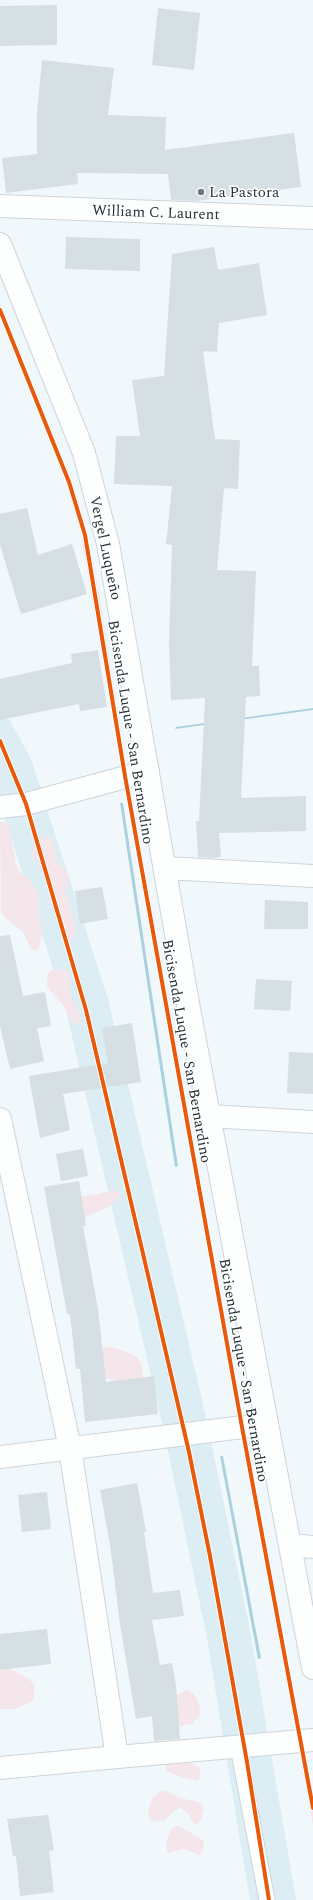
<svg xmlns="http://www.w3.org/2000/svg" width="313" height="1900" font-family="Spectral,serif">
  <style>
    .built { fill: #dcedf3 }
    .green { fill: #f5e6ec }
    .water { fill: #acd1de }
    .building { fill: #d6dfe3 }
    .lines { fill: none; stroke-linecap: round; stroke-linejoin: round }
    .service-casing { stroke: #ccd5da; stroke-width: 17 }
    .minor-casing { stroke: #ccd5da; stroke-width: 24 }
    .primary-casing { stroke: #ccd5da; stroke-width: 24 }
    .service { stroke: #fdfefe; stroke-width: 15 }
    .minor { stroke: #fdfefe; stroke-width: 22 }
    .primary { stroke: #fdfefe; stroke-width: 22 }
    .cycleway-casing { stroke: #fff; stroke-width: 6 }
    .cycleway { stroke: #e8590c; stroke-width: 4 }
    .poi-dot { fill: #6e797d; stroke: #fff; stroke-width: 1.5 }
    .labels { text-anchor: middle; stroke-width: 3; stroke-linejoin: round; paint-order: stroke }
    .poi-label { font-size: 15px; fill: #283439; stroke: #fff; text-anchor: start }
    .street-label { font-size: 15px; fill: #283439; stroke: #fff }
  </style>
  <rect width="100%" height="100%" fill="#f1f8fb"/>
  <path class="built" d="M0 703 31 759 108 999 206 1417 250 1630 296 1900H250L206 1633 162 1423 65 1006 0 803Z"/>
  <g class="green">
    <path d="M0 303 72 482 87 534 100 598 124 753 240 1401 313 1799V1826L243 1448 119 754 81 535 66 483 0 317Z"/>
    <path d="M0 822H4L9 826 16 865 20 873 30 879 39 895 38 907 42 933 40 946 36 951 31 949 23 932 4 917 1 912Z"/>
    <path d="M46 836 53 840 58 863 67 873 69 879 65 891C68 900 78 927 75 935 75 936 71 939 71 940L65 938 61 933 51 879 32 855C33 847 37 840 46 836Z"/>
    <path d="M63 969 68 971 71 997 82 1020 76 1024 71 1021 63 1005 47 987V975L51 970Z"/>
    <path d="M115 1190 120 1193C112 1211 93 1211 79 1221L81 1196 93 1195Z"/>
    <path d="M105 1347C114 1347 135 1353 140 1361 143 1366 143 1373 143 1380L118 1385 114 1380 97 1376 99 1349Z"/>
    <path d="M10 1669 26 1677 34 1684V1700L15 1709H0V1670Z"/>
    <path d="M187 1690C198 1695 199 1703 201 1714L192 1724 180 1726 174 1722 176 1695Z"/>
    <path d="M189 1762 200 1768 199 1781C189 1780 174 1775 165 1770L166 1764Z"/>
    <path d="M168 1791 177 1797 201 1803 204 1809 200 1822 195 1825 188 1814 181 1808 175 1810 164 1821 155 1822 149 1819C147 1805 153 1790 168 1791Z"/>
    <path d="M174 1826H180L203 1840C205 1846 204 1851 199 1855L184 1849 168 1853C164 1845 168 1833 174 1826Z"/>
  </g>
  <g class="water">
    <path d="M313 708V710L175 729 176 727Z"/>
    <path d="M120 803H123L178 1166 175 1167Z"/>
    <path d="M220 1456H223L261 1658 258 1659Z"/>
  </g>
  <g class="building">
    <path d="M57 5V45L0 46V6Z"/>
    <path d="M158 8 200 13 194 70 152 65Z"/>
    <path d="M42 60 114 68 108 115 166 117 165 150 294 133 301 187 196 201 171 200 168 174 77 173 78 184 6 193 2 158 37 154V112Z"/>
    <path d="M66 237 140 239V271L65 269Z"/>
    <path d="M214 247 218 270 259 263 267 315 219 323 217 352 203 351 215 439 240 440 238 489 224 488 217 570 256 571 252 666H259L260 696 246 697 241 798 306 796V831L219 833 221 857 212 858 198 857 196 821H199L205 698 171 700 169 643 172 545 166 544 172 486 114 484 116 436H140L132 380 164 376 172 254Z"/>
    <path d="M27 508 38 555 72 544 87 594 21 614 0 545V514Z"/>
    <path d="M98 650 107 707 80 711 79 704 0 720V679L72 663 71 654Z"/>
    <path d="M102 887 108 919 80 924 75 891Z"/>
    <path d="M265 900 308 902V929H264Z"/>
    <path d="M10 935 23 996 45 992 51 1026 37 1028 44 1061 10 1069 0 1026V936Z"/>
    <path d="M256 979 292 981 290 1011 254 1009Z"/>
    <path d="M132 1023 141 1082 63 1094 70 1130 40 1138 29 1076 108 1063 102 1028Z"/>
    <path d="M289 1052 313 1053V1094L287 1093Z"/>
    <path d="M83 1149 88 1176 61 1181 56 1154Z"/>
    <path d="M79 1181 86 1226H83L98 1309 106 1382 154 1376 158 1414 85 1422 80 1369H76L70 1314H67L44 1187Z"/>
    <path d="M137 1483 146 1531 144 1532 153 1593 180 1590 184 1616 152 1620 160 1665 172 1663 176 1685 180 1739 154 1741 152 1716 136 1719 120 1624 110 1544 100 1490Z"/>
    <path d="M47 1492 51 1529 22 1532 18 1495Z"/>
    <path d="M47 1629 51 1664 0 1670V1634Z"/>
    <path d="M48 1815 54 1850 49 1851 54 1892 20 1896 16 1856H13L7 1819Z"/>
  </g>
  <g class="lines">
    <g class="service-casing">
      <path id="service" d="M238 1747 267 1900"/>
    </g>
    <g class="minor-casing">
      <g id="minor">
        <path d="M0 206 313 218"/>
        <path d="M0 807 26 804 148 771"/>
        <path d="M165 868 313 876"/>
        <path d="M209 1116 313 1122"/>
        <path d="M0 1119 70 1448 117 1757 313 1740"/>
        <path d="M0 1457 267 1424"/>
        <path d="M291 1545 313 1547"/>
        <path d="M0 1768 117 1757"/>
      </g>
    </g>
    <g class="primary-casing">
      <path id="primary" d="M0 244 84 453 108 544 189 1009 313 1668"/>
    </g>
    <use href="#service" class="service"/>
    <use href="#minor" class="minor"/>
    <use href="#primary" class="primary"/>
    <g class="cycleway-casing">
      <g id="cycleway">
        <path d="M0 310 69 482 85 535 125 776 242 1427 313 1808"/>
        <path d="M0 741 26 804 86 1010 144 1258 189 1452 210 1556 247 1762 269 1900"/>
      </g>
    </g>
    <use href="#cycleway" class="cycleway"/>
  </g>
  <circle class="poi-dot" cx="201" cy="192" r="4"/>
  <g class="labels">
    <g class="poi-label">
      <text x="209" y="197">La Pastora</text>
    </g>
    <g class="street-label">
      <text transform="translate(156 212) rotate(2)" y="5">William C. Laurent</text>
      <text transform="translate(106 548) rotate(78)" y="5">Vergel Luqueño</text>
      <text transform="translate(131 732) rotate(81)" y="5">Bicisenda Luque - San Bernardino</text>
      <text transform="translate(187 1051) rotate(80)" y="5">Bicisenda Luque - San Bernardino</text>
      <text transform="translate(244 1370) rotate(80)" y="5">Bicisenda Luque - San Bernardino</text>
    </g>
  </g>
</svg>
